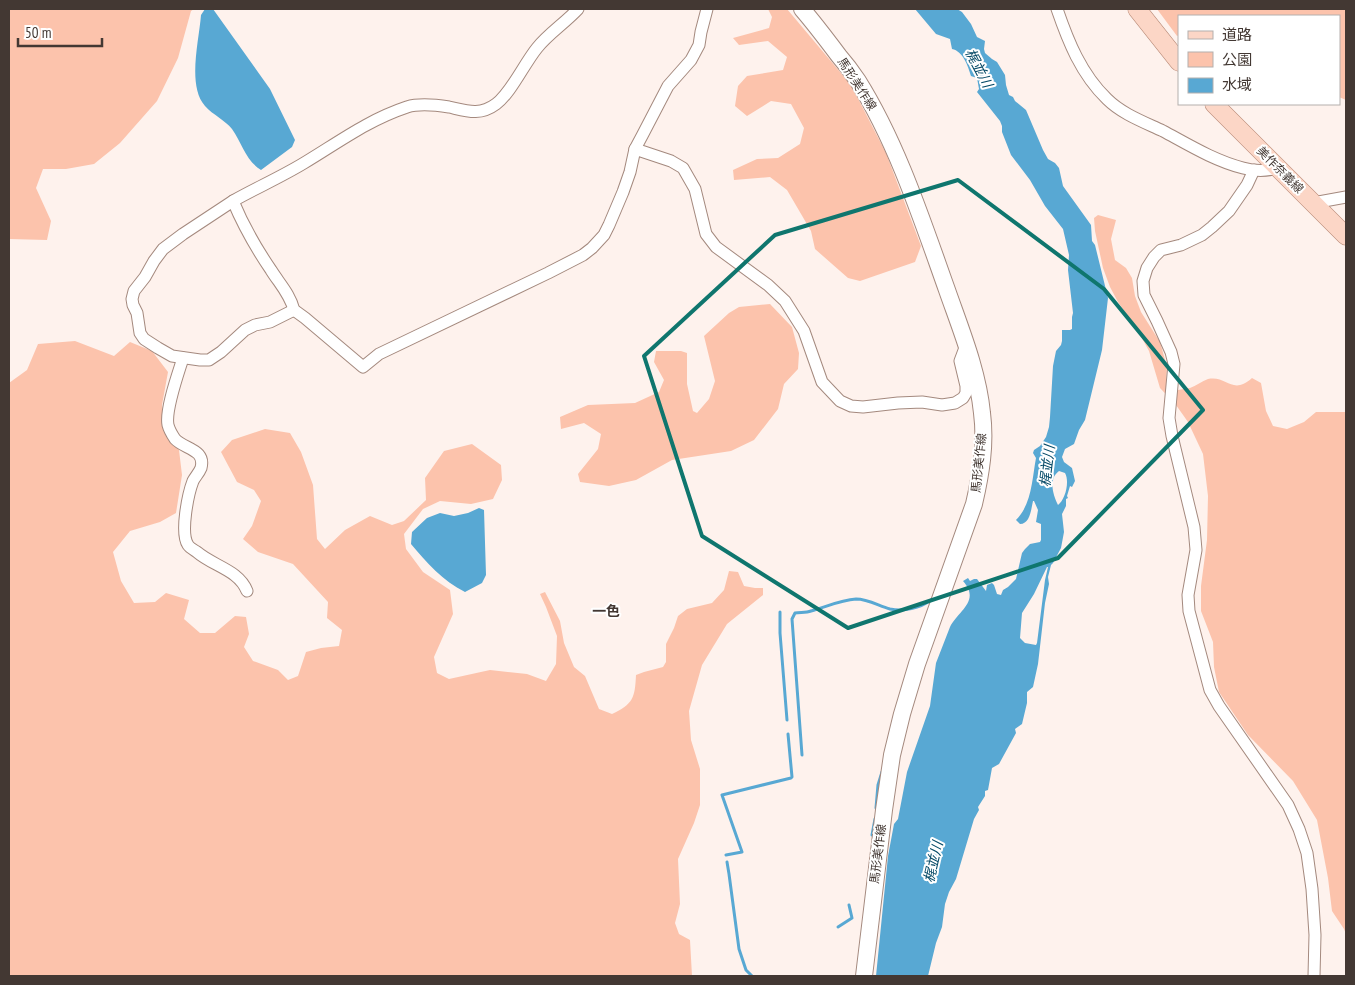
<svg xmlns="http://www.w3.org/2000/svg" width="1355" height="985" font-family="'PT Sans Narrow','Noto Sans JP',sans-serif">
  <style>
    .green { fill: #fcc3ac }
    .water { fill: #58a8d3; fill-rule: evenodd }
    .lines { fill: none; stroke-linecap: round; stroke-linejoin: round }
    .stream { stroke: #58a8d3; stroke-width: 3 }
    .minor-casing { stroke: #a4897e; stroke-width: 13 }
    .secondary-casing { stroke: #a4897e; stroke-width: 18 }
    .primary-casing { stroke: #ba8d7a; stroke-width: 19 }
    .minor { stroke: #fff; stroke-width: 11 }
    .secondary { stroke: #fff; stroke-width: 16 }
    .primary { stroke: #fcd6c6; stroke-width: 18 }
    .marked { fill: none; stroke: #0f766e; stroke-width: 4; stroke-linejoin: round }
    .labels { text-anchor: middle; stroke-width: 4; stroke-linejoin: round; paint-order: stroke }
    .street-label { font-size: 12px; fill: #433833; stroke: #fff }
    .water-label { font-size: 14px; font-style: italic; fill: #064a67; stroke: #fff }
    .neighbourhood-label { font-size: 14px; font-weight: bold; fill: #433833; stroke: #fff }
  </style>
  <rect width="100%" height="100%" fill="#fef2ed"/>
  <g class="green">
    <path d="M9 9H194L191 11 178 58 157 101 120 143 94 164 66 169H43L36 188 51 221 47 240 9 239Z"/>
    <path d="M768 9H787L851 85 886 153 921 246 915 262 860 281 848 278 815 249 811 231 787 190 770 177 734 180 733 170 757 159 778 158 800 144 804 128 791 104 771 101 747 116 735 106 738 86 747 76 783 70 787 57 768 41 739 45 733 38 769 28 772 17Z"/>
    <path d="M1157 9H1346V100L1339 97V16H1179V35L1177 36Z"/>
    <path d="M1098 215 1116 220 1111 239 1115 260 1126 268 1132 278 1135 296 1141 312 1160 342 1167 367 1166 381 1178 390C1182 389 1186 389 1190 388 1196 386 1202 381 1208 379 1227 375 1232 396 1252 378L1261 383 1266 411 1273 426 1287 429 1304 422 1316 412H1346V934L1344 929 1332 911 1328 878 1317 820 1293 781 1248 735 1219 692 1214 667 1213 642 1201 611V586L1207 540 1208 496 1203 454 1188 422 1176 405 1160 388 1149 351 1138 331 1118 302 1110 287 1103 268 1095 231 1094 218Z"/>
    <path d="M770 304 792 327 799 353 798 369 784 384 778 409 754 440 731 451 672 460 636 480 609 486 580 482 578 474 598 449 601 434 584 423 561 429 560 417 588 405 635 403 659 392 664 380 654 362 656 351H681L687 353V384L693 411 697 413 709 399 715 381 704 336 729 313 739 307Z"/>
    <path d="M75 341 114 356 130 342 152 351 168 372 162 405 164 430 179 450 182 475 176 513 160 522 130 531 113 552 121 581 134 603 155 602 166 593 189 600 184 619 200 633H215L235 616 246 617 249 634 244 647 253 661 278 670 288 680 298 676 306 652 321 648 339 646 342 630 327 618 328 602 293 564 258 552 243 539 252 526 261 501 254 490 237 482 221 452 232 440 265 429 290 433 301 452 313 485 317 539 325 549 345 530 370 516 392 525 404 521 426 500 425 478 444 451 472 444 501 465 502 480 493 499 471 504 440 501 423 509 404 534 406 549 423 572 450 590 453 614 434 657 437 673 449 679 490 670 527 674 546 681 556 664 557 636 546 607 540 594 545 592 560 621 564 643 574 667 585 676 599 709 612 714C633 704 635 698 636 675L644 672 663 667 666 662V644L674 628 678 616 687 609 712 603 724 590 729 571 738 572 744 586 755 588H763V595L727 624 702 665 689 711 691 740 700 769V805L694 823 678 859 680 904 675 923 679 934 690 940 692 976H9V383L27 370 38 344Z"/>
  </g>
  <g class="water">
    <path d="M205 9H213L270 89 295 140 292 147 261 170C246 161 242 143 232 129 225 120 213 115 205 106 187 86 199 41 201 15Z"/>
    <path d="M915 9H957L962 12 971 24 977 37 985 41 984 49 985 53 992 59 997 62 1005 75 1006 85 1009 95 1013 97 1015 101 1026 110 1043 150 1048 159 1055 163 1059 168 1063 186 1091 225 1092 241 1095 245 1108 298 1102 350 1085 420 1079 430 1074 444 1065 449 1062 457 1064 462 1072 468 1075 481 1072 487 1070 486 1067 496 1068 498 1066 499V506L1062 514 1064 532 1061 548 1053 563 1051 565 1048 577 1049 584 1045 603 1038 664 1033 687 1027 692V703L1022 724 1015 729 1016 733 999 764 992 768 988 790 985 791V796L978 807 979 810 974 819 956 879 949 892 945 904 942 927 936 943 928 976H876L888 856 894 824 898 819 907 772 930 706 936 663 950 627C958 611 981 601 963 581L968 578 970 581 974 579H977L986 591 987 585 992 583 994 585 997 594 1001 595 1003 590 1008 587 1016 579 1022 553 1025 549 1030 544 1040 542 1041 540V524L1036 522 1038 510 1034 501H1033C1031 510 1030 524 1020 524L1016 520C1032 504 1032 479 1036 458L1033 453 1034 450 1040 446 1046 437 1049 427 1050 417 1053 366 1056 351 1061 345 1062 341V330H1070L1072 329V317L1073 313 1068 270 1069 255 1063 229 1045 206 1030 180 1011 155 1002 132V126L1000 121 977 92 979 89 977 78 971 76C968 66 963 51 952 49L950 39 936 34ZM1059 471 1065 473C1070 482 1065 500 1058 505 1053 495 1048 479 1059 471ZM1047 567H1048L1045 580 1037 643 1036 645 1025 643 1020 638 1022 613 1034 594Z"/>
    <path d="M479 508 484 510 486 575 482 583 465 592C443 581 426 562 411 544L412 532 427 518 440 513 454 516 468 513Z"/>
  </g>
  <g class="lines">
    <g class="stream">
      <path d="M780 612V633L787 720"/>
      <path d="M802 755 792 619 795 613C800 612 806 613 811 611 826 607 840 600 856 599 868 599 879 606 890 609 904 612 920 608 931 600"/>
      <path d="M876 808 878 785 882 772"/>
      <path d="M872 835 875 819"/>
      <path d="M726 855 742 852 722 795 791 778 792 777 788 734"/>
      <path d="M727 862 729 874 739 949 746 970 752 976"/>
      <path d="M838 927 852 918 849 905"/>
    </g>
    <g class="minor-casing">
      <g id="minor">
        <path d="M578 9C565 23 548 34 537 48 524 64 511 93 496 104 480 116 467 111 449 107 436 105 420 103 407 107 368 120 339 142 304 163 281 177 256 188 233 201 243 225 256 248 271 270 279 283 290 294 294 310L305 318 363 367 379 354 548 273 583 255 592 248 604 235 609 225 623 192 630 172 635 149 643 134 668 86 691 60 699 45 701 32 707 9"/>
        <path d="M1057 9C1068 41 1081 74 1107 99 1122 114 1144 122 1163 131 1189 145 1215 161 1243 168 1254 171 1267 171 1277 168"/>
        <path d="M635 149 671 161 683 168 695 189 706 234 716 247 768 285 785 301 804 331 822 382 840 401 851 406 863 407 898 403 922 402 942 405 955 403 963 398 966 393V386L960 361 966 345"/>
        <path d="M1254 170 1247 185 1229 211 1212 227 1202 235 1181 245 1161 250 1154 257 1147 268 1143 281 1144 295 1157 321 1171 352 1174 364 1169 418 1172 436 1194 527 1196 550 1188 595 1189 611 1210 690 1219 706 1288 805 1299 829 1307 853 1312 889 1315 935 1314 976"/>
        <path d="M233 201 183 234 163 249 154 261 145 277 134 291 132 299 133 305 137 313 140 333 144 339 158 348 172 356 200 360H209L221 352 245 330 255 325 270 322 294 310"/>
        <path d="M1313 203 1346 197"/>
        <path d="M183 358C178 374 165 410 168 425 169 429 173 436 175 439 184 449 206 449 201 468 199 473 195 477 193 481 188 494 180 533 188 545 190 548 194 550 197 552 213 566 239 570 247 591"/>
      </g>
    </g>
    <g class="secondary-casing">
      <path id="secondary" d="M802 9C815 24 827 40 839 56 846 64 852 72 858 81 897 143 922 220 947 290 961 330 978 371 982 413 986 444 981 474 974 504L917 664 902 714 892 755 884 810 864 976"/>
    </g>
    <g class="primary-casing">
      <g id="primary">
        <path d="M1137 9 1179 62"/>
        <path d="M1214 104 1346 236"/>
      </g>
    </g>
    <use href="#minor" class="minor"/>
    <use href="#secondary" class="secondary"/>
    <use href="#primary" class="primary"/>
  </g>
  <path class="marked" d="M958 180 1104 289 1203 410 1058 558 848 628 702 536 644 356 775 235Z"/>
  <g class="labels">
    <g class="street-label">
      <text transform="translate(857 84) rotate(57)" y="4">馬形美作線</text>
      <text transform="translate(1280 170) rotate(45)" y="4">美作奈義線</text>
      <text transform="translate(979 463) rotate(-84)" y="4">馬形美作線</text>
      <text transform="translate(878 854) rotate(-83)" y="4">馬形美作線</text>
    </g>
    <g class="water-label">
      <text transform="translate(979 68) rotate(62)" y="5">梶並川</text>
      <text transform="translate(1047 466) rotate(-83)" y="5">梶並川</text>
      <text transform="translate(933 862) rotate(-77)" y="5">梶並川</text>
    </g>
    <g class="neighbourhood-label">
      <text x="606" y="616">一色</text>
    </g>
  </g>
  <rect width="1355" height="985" fill="none" stroke="#433833" stroke-width="20"/>
  <rect x="1178" y="15" width="162" height="90" fill="#ffffff" stroke="#b4afad"/>
  <rect x="1188" y="31" width="25" height="8" fill="#fcd6c6" stroke="#b4afad"/>
  <text x="1222" y="40" font-size="15" fill="#433833">道路</text>
  <rect x="1188" y="52" width="25" height="15" fill="#fcc3ac" stroke="#b4afad"/>
  <text x="1222" y="65" font-size="15" fill="#433833">公園</text>
  <rect x="1188" y="78" width="25" height="15" fill="#58a8d3" stroke="#b4afad"/>
  <text x="1222" y="90" font-size="15" fill="#433833">水域</text>
  <path d="M18 38v8h84v-8" fill="none" stroke="#433833" stroke-width="2.5"/>
  <text x="25" y="38" font-size="15" fill="#433833" stroke="#ffffff" stroke-width="4" paint-order="stroke">50 m</text>
</svg>
